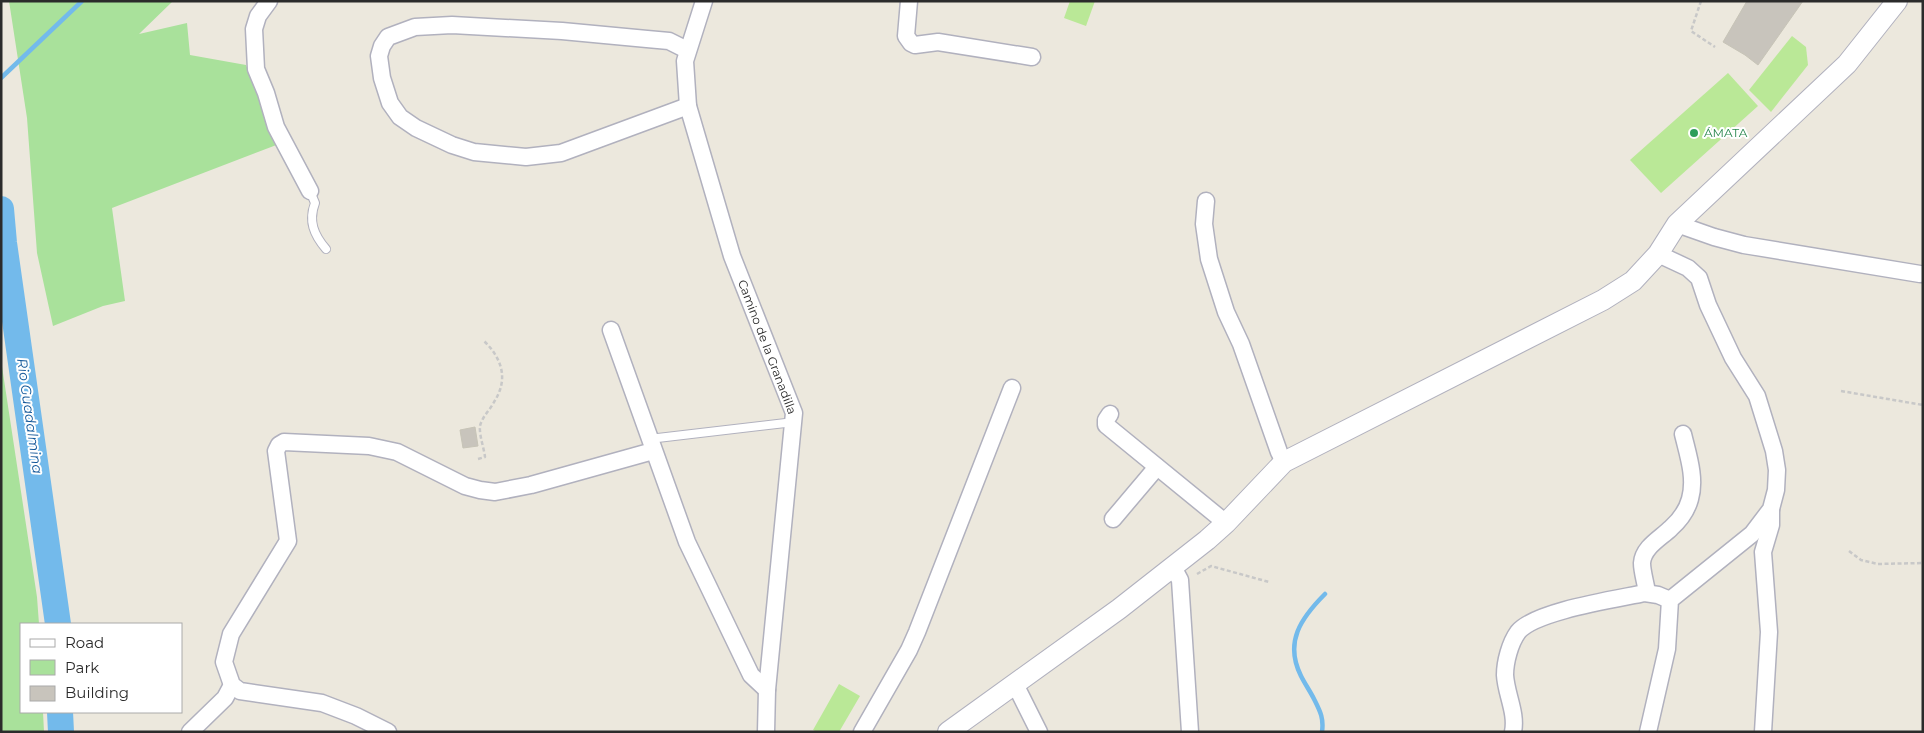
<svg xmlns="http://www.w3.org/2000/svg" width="1924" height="733" font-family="Montserrat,sans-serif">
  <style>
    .green { fill: #a9e19b }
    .pitch { fill: #bae897 }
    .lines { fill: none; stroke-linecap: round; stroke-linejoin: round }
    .stream { stroke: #73baeb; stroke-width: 4.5 }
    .river { stroke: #73baeb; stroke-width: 26 }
    .building { fill: #c8c4bc; stroke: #c7c4b7 }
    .service-casing { stroke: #b1b1be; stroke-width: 10 }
    .minor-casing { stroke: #b1b1be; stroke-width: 19 }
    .tertiary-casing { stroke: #b1b1be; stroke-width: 22 }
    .path { stroke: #c8c8c8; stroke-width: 2.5; stroke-dasharray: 4 2.5; stroke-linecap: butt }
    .service { stroke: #fff; stroke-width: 8 }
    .minor { stroke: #fff; stroke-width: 16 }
    .tertiary { stroke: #fff; stroke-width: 20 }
    .leisure-dot { fill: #2e9e5b; stroke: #fff; stroke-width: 2 }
    .labels { text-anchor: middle; stroke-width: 4; stroke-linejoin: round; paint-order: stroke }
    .leisure-label { font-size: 12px; fill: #27864d; stroke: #fff; text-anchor: start }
    .street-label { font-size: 12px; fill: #2b2b2b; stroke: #fff }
    .water-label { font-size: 14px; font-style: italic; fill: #115698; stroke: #fff }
  </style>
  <rect width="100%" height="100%" fill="#ece8dd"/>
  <g class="green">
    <path d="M9 1H173L139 34 187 23 190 55 246 65 279 144 112 208 125 301 103 306 53 326 37 253 27 118Z"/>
    <path d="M1 360 37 597 39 624H21V712H43L44 732H1Z"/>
  </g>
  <g class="pitch">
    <path d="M1070 1H1095L1086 26 1064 18Z"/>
    <path d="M1792 36 1806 47 1808 65 1771 112 1749 90Z"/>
    <path d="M1728 73 1758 106 1661 193 1630 160Z"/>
    <path d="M839 684 860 696 839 732H817L813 730Z"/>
  </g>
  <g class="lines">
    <g class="stream">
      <path d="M1 78 82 1"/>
      <path d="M1322 732C1324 718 1320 711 1314 699 1310 691 1305 684 1301 676 1284 642 1301 618 1325 594"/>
    </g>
    <g class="river">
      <path d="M1 209 4 243 58 624"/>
      <path d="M60 712 61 732"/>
    </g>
  </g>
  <g class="building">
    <path d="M1747 1H1803L1758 65 1745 55 1723 42Z"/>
    <path d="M475 427 478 446 463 448 460 430Z"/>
  </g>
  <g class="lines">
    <g class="service-casing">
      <g id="service">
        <path d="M310 191 315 203C308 221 314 235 326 249"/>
        <path d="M649 439 794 422"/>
      </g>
    </g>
    <g class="minor-casing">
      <g id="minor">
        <path d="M269 1 258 16 254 29 256 69 266 93 276 127 310 191"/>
        <path d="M704 1 685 61 688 106 732 256 794 413 767 690 766 732"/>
        <path d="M909 1 906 36 911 43 915 45 938 42 1032 57"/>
        <path d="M687 50 669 41 647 39 562 31 452 25 415 27 388 37 382 46 379 56 382 78 390 103 400 117 416 128 452 145 474 152 526 157 561 153 688 106"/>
        <path d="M1206 201 1204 224 1209 259 1226 312 1241 344 1279 452 1284 462"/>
        <path d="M1677 224 1714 237 1744 245 1920 274"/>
        <path d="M611 330 687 542 751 675 767 690"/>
        <path d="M1110 414 1106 420V425L1226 523"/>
        <path d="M1113 519 1157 467"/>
        <path d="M1173 567 1180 580 1190 732"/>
        <path d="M1647 593C1646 584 1642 572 1642 563 1643 547 1661 538 1671 528 1680 520 1687 510 1690 499 1696 478 1688 455 1683 434"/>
        <path d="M1015 684 1039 732"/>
        <path d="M190 732 225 698 232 685"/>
        <path d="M388 732 356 716 322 703 240 691 232 685 224 662 231 634 288 541 276 451 279 445 284 442 369 446 397 452 465 486 480 490 495 492 531 485 653 451"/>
        <path d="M862 732 909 650 917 632 1012 388"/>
        <path d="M1513 732C1517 713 1506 694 1505 675 1505 662 1510 643 1518 632 1535 611 1617 599 1645 593L1658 595 1670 600"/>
        <path d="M1648 732 1667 649 1670 600 1752 534 1771 509 1776 490 1777 470 1774 451 1757 396 1733 358 1708 305 1699 278 1688 268 1658 254"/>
        <path d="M1763 732 1769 632 1763 552 1771 525V511"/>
      </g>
    </g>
    <g class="tertiary-casing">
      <path id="tertiary" d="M948 732 1119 609 1207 540 1226 523 1284 462 1603 300 1633 281 1658 254 1677 224 1847 64 1897 1"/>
    </g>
    <g class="path">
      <path d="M1701 1 1691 31 1715 47"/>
      <path d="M1841 391 1923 405"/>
      <path d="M478 459 485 457C484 448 479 435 480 426 482 417 490 410 494 402 509 379 502 358 483 340"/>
      <path d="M1849 551 1861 560 1878 564 1923 563"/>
      <path d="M1197 574 1211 566 1269 582"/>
    </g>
    <use href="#service" class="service"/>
    <use href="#minor" class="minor"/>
    <use href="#tertiary" class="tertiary"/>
  </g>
  <circle class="leisure-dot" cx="1694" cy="133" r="5"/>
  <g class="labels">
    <g class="leisure-label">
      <text x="1704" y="137">ÁMATA</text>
    </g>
    <g class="street-label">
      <text transform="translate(767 347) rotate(69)" y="4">Camino de la Granadilla</text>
    </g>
    <g class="water-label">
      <text transform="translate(30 416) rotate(82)" y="5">Rio Guadalmina</text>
    </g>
  </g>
  <rect width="1924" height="733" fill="none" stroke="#2b2b2b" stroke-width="5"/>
  <rect x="20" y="623" width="162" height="90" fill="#ffffff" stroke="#aaaaaa"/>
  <rect x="30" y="639" width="25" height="8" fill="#ffffff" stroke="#aaaaaa"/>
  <text x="65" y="648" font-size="15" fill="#2b2b2b">Road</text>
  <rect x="30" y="660" width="25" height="15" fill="#a9e19b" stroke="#aaaaaa"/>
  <text x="65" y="673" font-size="15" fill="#2b2b2b">Park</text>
  <rect x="30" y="686" width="25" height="15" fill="#c8c4bc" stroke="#aaaaaa"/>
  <text x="65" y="698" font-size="15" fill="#2b2b2b">Building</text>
</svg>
